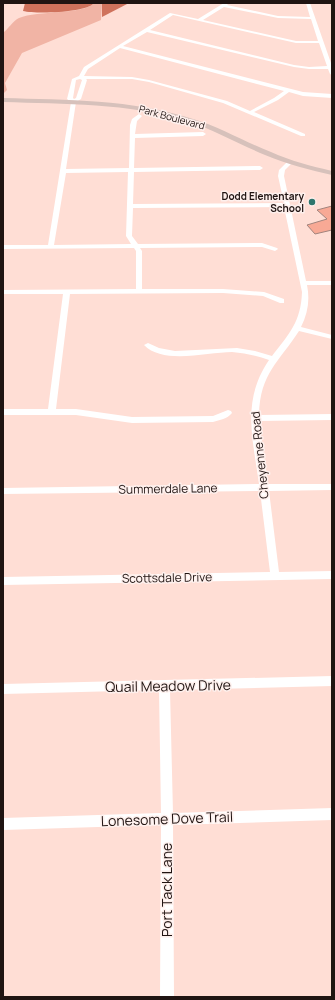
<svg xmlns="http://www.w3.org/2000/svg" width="335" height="1000" font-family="Manrope,sans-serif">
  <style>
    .green { fill: #f1b4a5 }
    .water { fill: #cf725c }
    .building { fill: #f8a995; stroke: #a2847d }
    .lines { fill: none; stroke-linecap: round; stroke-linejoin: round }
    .minor { fill: #fff; fill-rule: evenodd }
    .secondary { fill: #d7c1bb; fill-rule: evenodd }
    .poi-dot { fill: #2e756c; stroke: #fef0ed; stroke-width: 1.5 }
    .labels { text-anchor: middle; stroke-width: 3; stroke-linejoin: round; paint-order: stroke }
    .far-street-label { font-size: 10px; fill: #201412; stroke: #fef0ed }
    .far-poi-label { font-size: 10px; font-weight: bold; fill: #201412; stroke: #fef0ed; text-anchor: end }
    .street-label { font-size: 12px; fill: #201412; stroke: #fef0ed }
    .near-street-label { font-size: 14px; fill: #201412; stroke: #fef0ed }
  </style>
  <rect width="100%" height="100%" fill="#ffded5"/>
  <path class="green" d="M94 3H102L101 20 22 53 5 83 7 90 3 94V33C8 29 13 21 19 18 38 10 83 15 94 3Z"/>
  <g class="water">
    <path d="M25 3H94C85 13 36 14 23 11Z"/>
    <path d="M102 3H129L102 17Z"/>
  </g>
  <path class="building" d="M332 206V230L315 234 307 225 327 219 317 210Z"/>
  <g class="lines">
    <g class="minor">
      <path d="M224 3H229L227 5 278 16 310 17 306 3H310L332 66V75L330 74 328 69H309L294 67 147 32 123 46 303 92 332 94V98L303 96 289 92 278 100 254 112 305 134V136H301L223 103 149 82 132 79H86L87 80 81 99 76 102 66 169 129 168 130 125 132 119 139 114 142 116 137 121 135 134 203 132 206 134 203 136 135 138 134 168 260 166 263 168 260 170 134 172 133 204 284 203 278 176 279 170 288 161 293 162 285 170 284 176 306 281H332V285H307C310 300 308 313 301 327L332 335V339L299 331C279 362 260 373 259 415L332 414V420L259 421 268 484H332V490L269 491 279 572 332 571V579L3 585V577L270 572 260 491 3 494V488L259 484C253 439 241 401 269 360 257 356 245 353 232 352 208 352 163 365 144 345L148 343 159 348 175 351 237 348 255 351 272 356C289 334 301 322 302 292L284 207 133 208 132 236 138 244 262 243 277 248 278 249 275 251 262 247 140 248 142 251V289H223L264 292 284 299V303H280L263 296 223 293 70 294 56 409H76L132 417 213 416 228 410 231 411 232 413C227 419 220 420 213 422L132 423 76 415H3V409H48L63 294H3V290L136 289V251L134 248 3 249V245H48L71 102 67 99 72 79 79 76 84 67 170 13 198 19ZM224 7 278 18 311 19 318 41H296L203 20ZM173 15 296 43H319L327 66 309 67 294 65 150 30ZM120 48 284 91 274 98 250 111 227 101 149 80 132 77 84 76 88 69ZM80 79 82 80 76 98 74 99 73 98 76 80ZM128 172 126 236 131 244 54 245 66 173Z"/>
      <path d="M332 676V686L170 690 173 813 332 808V820L173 825 174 997H160L161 825 3 830V818L161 813 159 690 3 694V684Z"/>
    </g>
    <path class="secondary" d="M3 98C67 100 131 99 193 119 220 127 245 142 271 152 291 161 311 166 332 171V175C309 170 287 164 265 155 239 144 214 130 187 121 128 103 65 104 3 102Z"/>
  </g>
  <circle class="poi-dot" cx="312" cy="202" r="4"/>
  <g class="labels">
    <g class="far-street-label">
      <text transform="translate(172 117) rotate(15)" y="4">Park Boulevard</text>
    </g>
    <g class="far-poi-label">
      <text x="304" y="200">Dodd Elementary<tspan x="304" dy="12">School</tspan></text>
    </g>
    <g class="street-label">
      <text transform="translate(260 455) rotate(-96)" y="4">Cheyenne Road</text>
      <text transform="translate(168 489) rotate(-1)" y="4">Summerdale Lane</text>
      <text transform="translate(167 578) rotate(-1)" y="4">Scottsdale Drive</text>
    </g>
    <g class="near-street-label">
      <text transform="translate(168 686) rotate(-1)" y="5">Quail Meadow Drive</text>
      <text transform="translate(167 819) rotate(-2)" y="5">Lonesome Dove Trail</text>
      <text transform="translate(167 890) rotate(-90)" y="5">Port Tack Lane</text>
    </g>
  </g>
  <rect width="335" height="1000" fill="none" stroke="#201412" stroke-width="8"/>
</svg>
